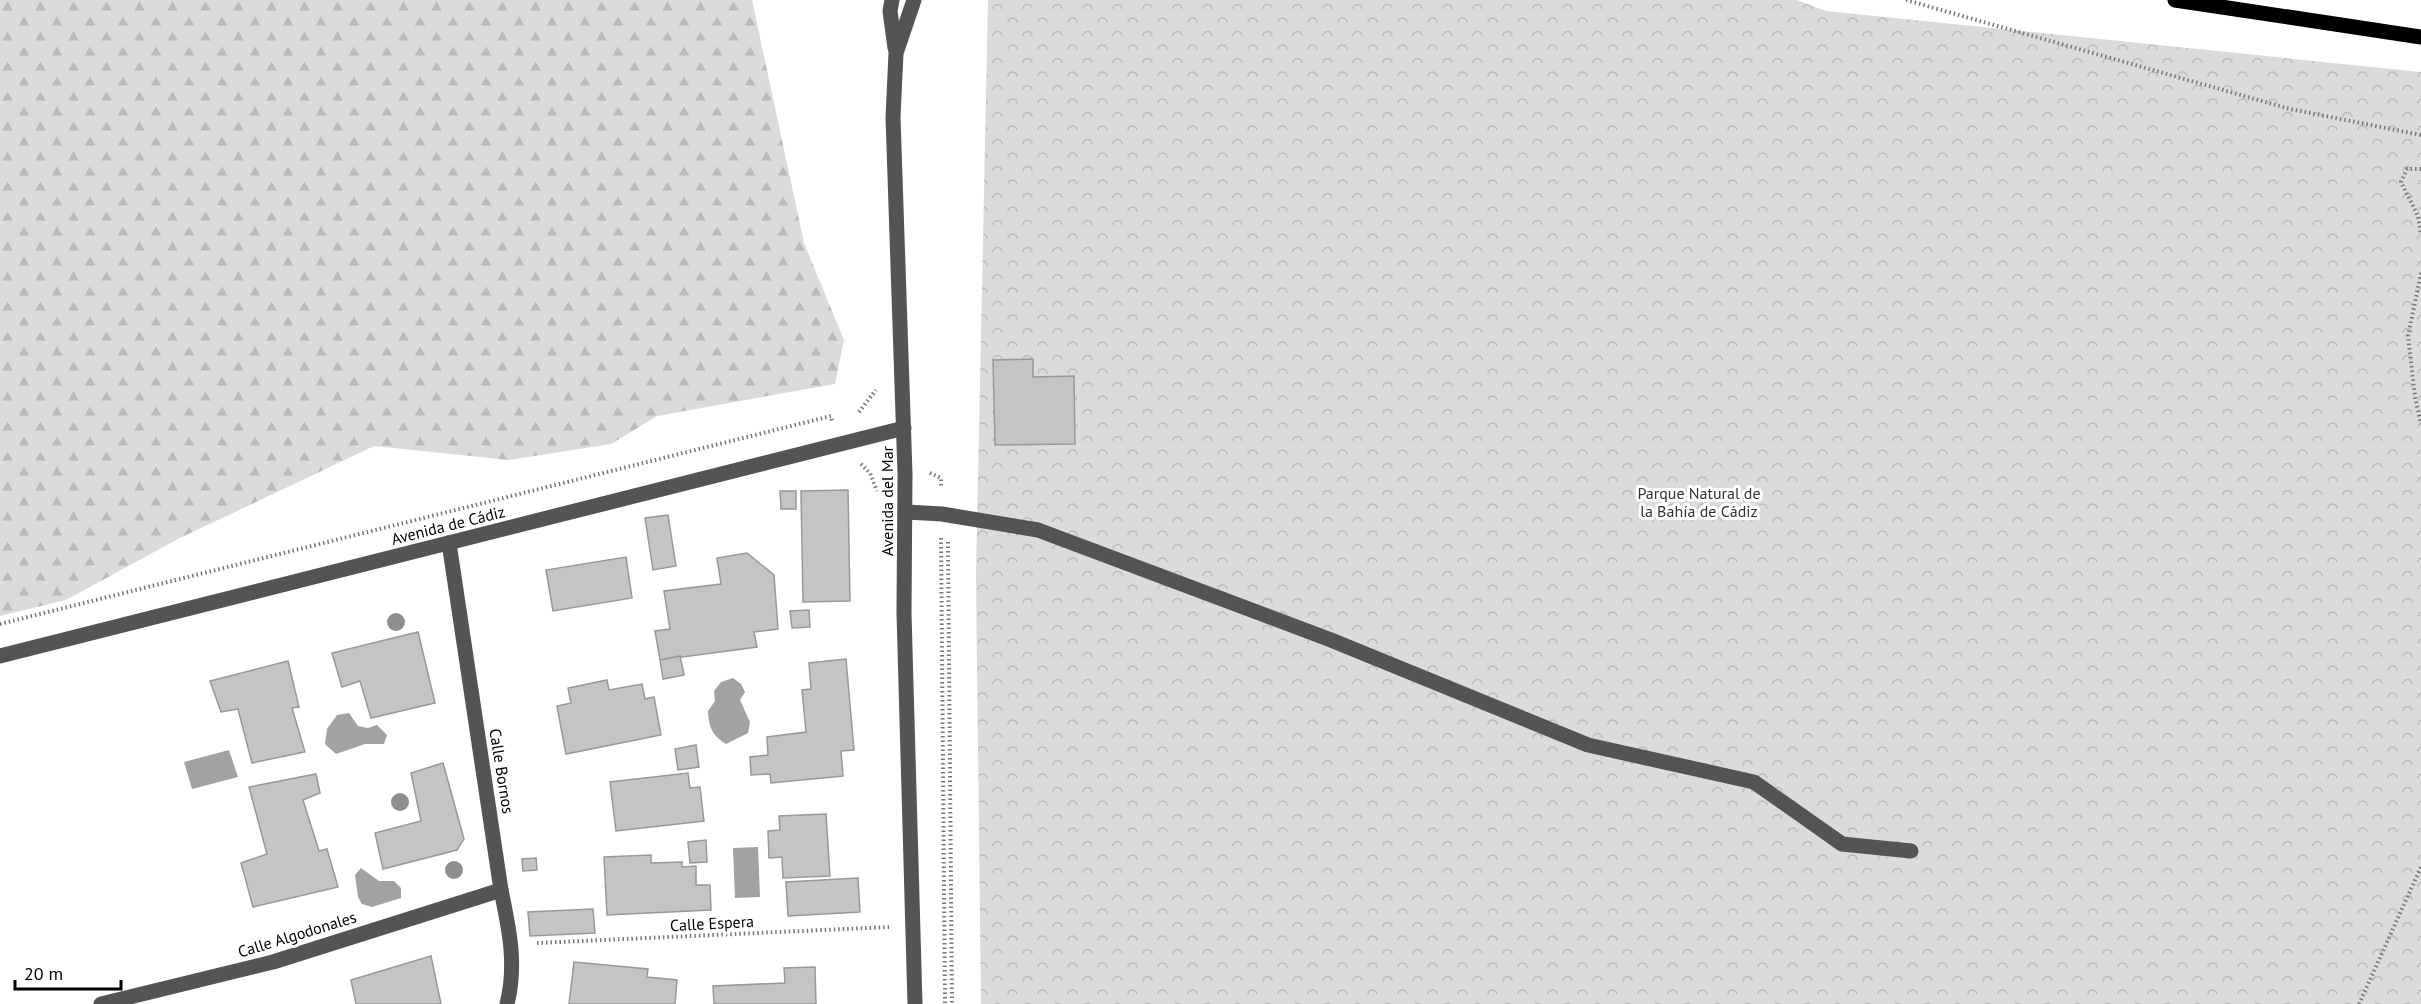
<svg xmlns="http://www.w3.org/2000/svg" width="2421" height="1004" font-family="'PT Sans',sans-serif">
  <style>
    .forest { fill: url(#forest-firs) }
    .park { fill: url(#park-crowns) }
    .water { fill: #a2a2a2 }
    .building { fill: #c4c4c4; stroke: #989898; stroke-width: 1.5 }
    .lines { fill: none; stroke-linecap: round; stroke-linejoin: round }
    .path { stroke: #767676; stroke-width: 4; stroke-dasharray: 1.5 3; stroke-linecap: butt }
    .minor { stroke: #545454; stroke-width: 15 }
    .major { stroke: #000; stroke-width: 15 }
    .tree { fill: #8e8e8e }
    .labels { text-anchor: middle; stroke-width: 6; stroke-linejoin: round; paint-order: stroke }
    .park-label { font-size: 16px; fill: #323232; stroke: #fff }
    .street-label { font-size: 16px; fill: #000; stroke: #fff }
  </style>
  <defs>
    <pattern id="forest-firs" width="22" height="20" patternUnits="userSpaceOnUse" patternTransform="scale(1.5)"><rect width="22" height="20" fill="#dbdbdb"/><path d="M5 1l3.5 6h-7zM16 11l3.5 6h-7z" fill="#bababa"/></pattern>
    <pattern id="park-crowns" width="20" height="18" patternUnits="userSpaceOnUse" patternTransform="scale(1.5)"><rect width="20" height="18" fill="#dbdbdb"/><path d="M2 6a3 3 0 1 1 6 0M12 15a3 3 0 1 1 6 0" fill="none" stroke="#bababa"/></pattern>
  </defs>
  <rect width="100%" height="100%" fill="#fff"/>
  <path class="forest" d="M0 0H752L804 243 844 340 835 384 657 416 611 444 509 460 374 446 178 539 66 600 0 616Z"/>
  <path class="park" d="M988 0H1797L1826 11 2421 72V1004H981L976 576Z"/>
  <g class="water">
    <path d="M733 678 741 684 745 692 740 700 750 722 748 733 726 744C712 735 709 728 708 711L715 701 714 691 721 682Z"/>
    <path d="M349 713 358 726 368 728 377 725 387 735 384 744H365L336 754 325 744 327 729 337 715Z"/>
    <path d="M229 750 238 777 192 789 184 762Z"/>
    <path d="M758 847 760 897 735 898 733 848Z"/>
    <path d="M361 868 379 881H394L401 888V898L372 907 362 904 358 897 355 875Z"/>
  </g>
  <g class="building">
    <path d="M1033 359V377L1074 376 1075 444 995 445 993 360Z"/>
    <path d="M848 490 850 601 803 602 801 491Z"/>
    <path d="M780 491H796V509H781Z"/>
    <path d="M668 515 676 566 653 570 645 518Z"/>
    <path d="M747 553 774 575 778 629 754 632 757 647 660 660 655 631 670 629 664 591 721 584 717 558Z"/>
    <path d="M626 557 632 598 553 611 546 570Z"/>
    <path d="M809 610 810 627 792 628 790 611Z"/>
    <path d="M418 632 435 703 371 718 360 681 342 687 332 653Z"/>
    <path d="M680 656 684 675 663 679 660 660Z"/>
    <path d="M846 659 854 750 841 751 843 776 771 783 770 774 751 775 750 757 768 755 767 737 806 732 802 690 811 689 809 663Z"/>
    <path d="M288 661 299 707 292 708 305 752 252 763 238 709 221 712 210 681Z"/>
    <path d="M607 680 609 690 642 684 645 699 654 697 661 735 566 754 557 706 571 703 568 688Z"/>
    <path d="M696 745 699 767 678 770 675 749Z"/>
    <path d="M443 763 464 839 457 850 383 869 375 833 421 821 411 773Z"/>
    <path d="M688 773 690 788 700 787 704 821 616 831 610 782Z"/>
    <path d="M316 774 320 793 303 800 319 851 327 849 338 887 253 907 241 863 267 854 249 787Z"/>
    <path d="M826 814 830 876 783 878 782 857 769 858 768 831 780 830 779 816Z"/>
    <path d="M706 840 707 862 690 863 688 842Z"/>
    <path d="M651 855V863L682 862V867L696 866V885H710L711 910 607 915 604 857Z"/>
    <path d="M536 858 537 870 523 871 522 859Z"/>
    <path d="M858 878 860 912 788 916 786 882Z"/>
    <path d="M593 909 595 933 530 936 528 912Z"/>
    <path d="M431 956 441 1004H356L351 980Z"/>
    <path d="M574 962 648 969 647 977 677 980 675 1004H569Z"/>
    <path d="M815 967 816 1004H714L713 986 785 983 784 968Z"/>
  </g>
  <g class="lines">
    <g class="path">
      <path d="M1906 0 2290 109 2421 135"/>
      <path d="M2421 169H2407L2401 182 2418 216 2421 235"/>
      <path d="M2421 273 2408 336 2415 397 2421 424"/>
      <path d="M859 412 876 390"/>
      <path d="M861 464 870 473 877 491"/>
      <path d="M930 473 941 478V488"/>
      <path d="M941 538 945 1004"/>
      <path d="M948 542 952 1004"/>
      <path d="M0 624 831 416 832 421"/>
      <path d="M537 943 889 927"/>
      <path d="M2359 1004 2421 867"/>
    </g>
    <g class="minor">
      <path d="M892 0 890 11 895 48"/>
      <path d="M914 0 896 53 893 117 905 474 904 613 915 1004"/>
      <path d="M906 512 942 514 1038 530 1331 640 1588 745 1754 782 1842 844 1911 851"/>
      <path d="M449 543 501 890C509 929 517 964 507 1004"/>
      <path d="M0 656 904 428"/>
      <path d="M101 1004 273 962 501 890"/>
    </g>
    <path class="major" d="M2175 0 2421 37"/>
  </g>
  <g class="tree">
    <circle cx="396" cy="622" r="9"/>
    <circle cx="400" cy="802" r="9"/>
    <circle cx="454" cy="870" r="9"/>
  </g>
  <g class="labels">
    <g class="park-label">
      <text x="1699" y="499">Parque Natural de<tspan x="1699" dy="18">la Bahía de Cádiz</tspan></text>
    </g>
    <g class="street-label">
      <text transform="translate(887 501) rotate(-90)" y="6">Avenida del Mar</text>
      <text transform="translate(448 525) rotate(-14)" y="6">Avenida de Cádiz</text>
      <text transform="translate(502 771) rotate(81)" y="6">Calle Bornos</text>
      <text transform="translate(712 923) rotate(-3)" y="6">Calle Espera</text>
      <text transform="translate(297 934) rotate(-17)" y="6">Calle Algodonales</text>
    </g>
  </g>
  <path d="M15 980v9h106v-9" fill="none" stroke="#000000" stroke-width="3"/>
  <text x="24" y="980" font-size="18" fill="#000000" stroke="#ffffff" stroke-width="4.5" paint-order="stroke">20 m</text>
</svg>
